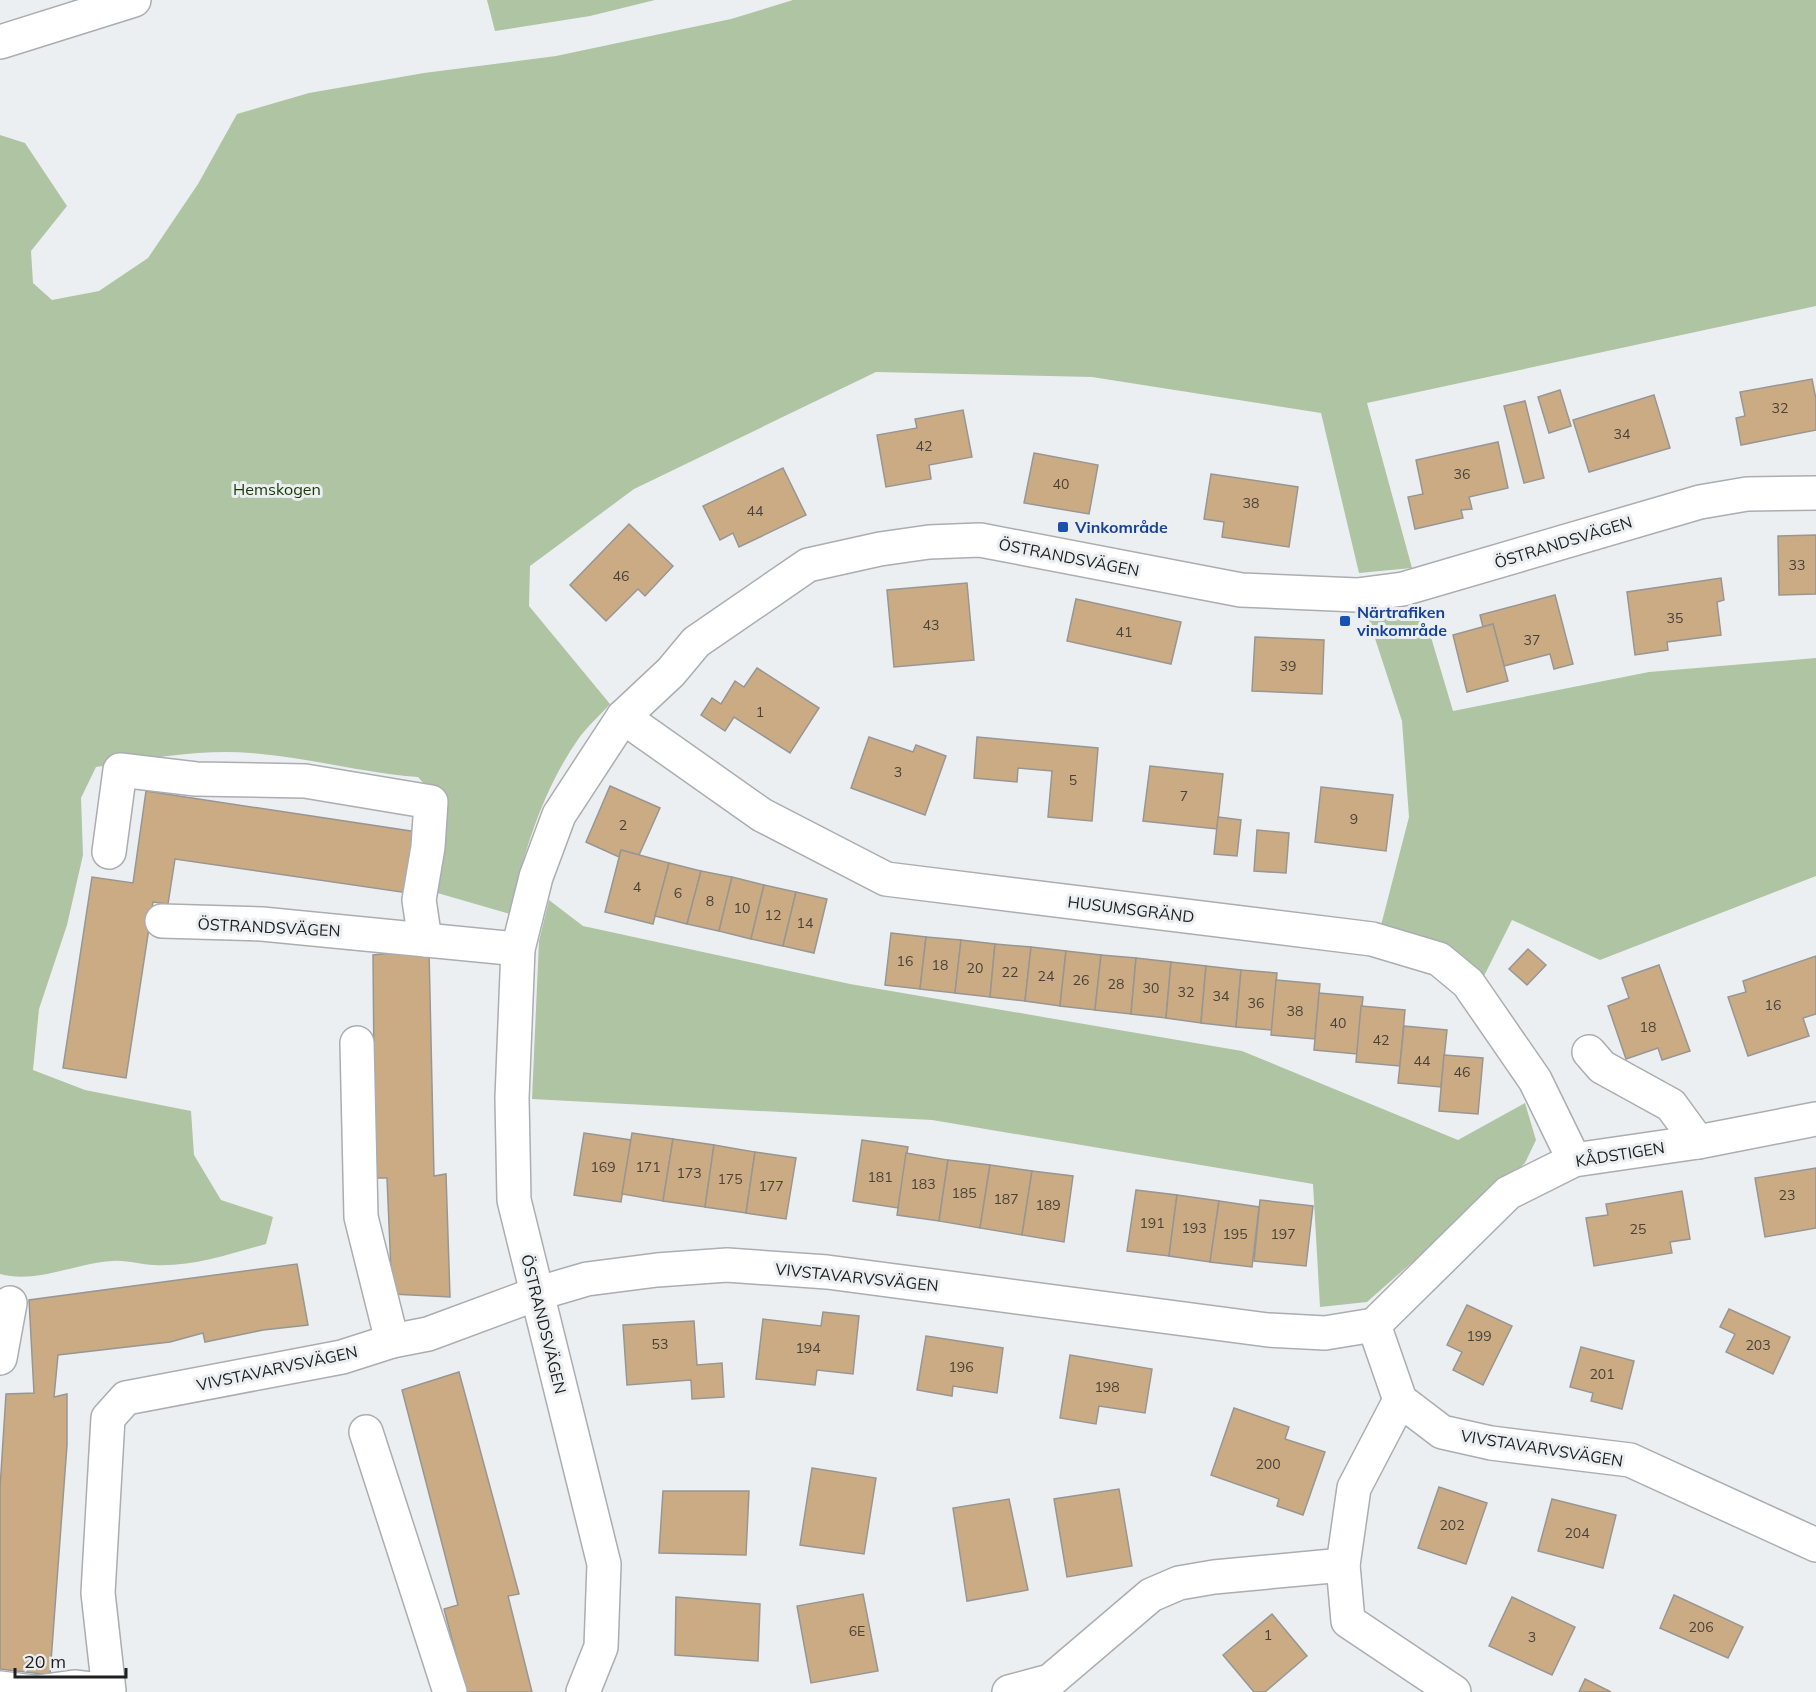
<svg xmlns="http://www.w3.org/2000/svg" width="1816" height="1692" font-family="Mulish,sans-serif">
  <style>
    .green { fill: #aec4a3 }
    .building { fill: #cbab84; stroke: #989693; stroke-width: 1.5 }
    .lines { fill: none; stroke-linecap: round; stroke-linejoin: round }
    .minor-casing { stroke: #abadb0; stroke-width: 36 }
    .minor { stroke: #fff; stroke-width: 33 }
    .transit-dot { fill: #1a4fb4; stroke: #eceff1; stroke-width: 2 }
    .labels { text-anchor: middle; stroke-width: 6; stroke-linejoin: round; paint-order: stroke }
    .number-label { font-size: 14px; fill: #494239 }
    .park-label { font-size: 16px; fill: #163900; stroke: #eceff1 }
    .transit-label { font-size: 16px; font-weight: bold; fill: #164399; stroke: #eceff1; text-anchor: start }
    .street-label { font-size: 16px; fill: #1e1f20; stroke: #eceff1 }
  </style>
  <rect width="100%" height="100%" fill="#eceff1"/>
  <g class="green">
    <path d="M487 0H655L590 16 495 31Z"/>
    <path d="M793 0H1816V306L1367 403 1412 568 1359 573 1321 413 1092 377 876 372 634 489 530 566 529 606 610 704C600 715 588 726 579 738 542 791 524 851 510 914L434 892 435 796 418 777C362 773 307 757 251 753 198 749 147 759 96 767L81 798 83 855 67 925 39 1009 33 1070 85 1090 191 1111 194 1155 221 1200 273 1217 266 1244C229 1254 193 1267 154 1265 141 1265 127 1260 113 1261 75 1263 37 1284 0 1274V135L25 143 67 206 31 251 33 283 52 300 99 291 148 258 198 184 237 114 309 93 424 73 556 56 731 19Z"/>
    <path d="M1422 607 1453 711 1649 672 1816 658V876L1600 960 1512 920 1477 990 1379 933 1409 817 1402 721 1368 617Z"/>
    <path d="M549 900 583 926 850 984 1242 1051 1458 1140 1525 1103 1536 1140 1525 1163 1367 1302 1320 1307 1313 1184 932 1120 532 1099 539 941Z"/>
  </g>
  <g class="building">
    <path d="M1812 379 1816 399V430L1741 445 1736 418 1745 416 1740 392Z"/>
    <path d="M1560 390 1571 426 1549 433 1538 397Z"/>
    <path d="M1654 395 1670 448 1589 472 1573 420Z"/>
    <path d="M1525 401 1544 478 1524 483 1504 406Z"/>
    <path d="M963 410 972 457 929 465 931 479 886 487 877 435 917 428 915 419Z"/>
    <path d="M1498 442 1508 488 1469 497 1472 509 1461 510 1463 518 1415 529 1408 497 1423 494 1416 460Z"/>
    <path d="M1034 453 1098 465 1089 514 1024 503Z"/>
    <path d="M783 468 806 515 739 547 733 533 720 540 703 506Z"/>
    <path d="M1211 474 1298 487 1289 547 1222 537 1224 522 1204 519Z"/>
    <path d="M629 524 673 566 645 596 638 589 606 621 570 585Z"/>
    <path d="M1816 535V594L1779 595 1778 536Z"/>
    <path d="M1721 578 1724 600 1717 602 1721 635 1667 642 1668 650 1635 655 1627 592Z"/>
    <path d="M967 583 974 660 894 667 887 590Z"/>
    <path d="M1555 595 1573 664 1554 669 1550 654 1504 666 1493 624 1483 627 1480 615Z"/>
    <path d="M1076 599 1181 622 1171 664 1067 641Z"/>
    <path d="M1493 624 1508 681 1467 692 1453 635Z"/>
    <path d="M1255 637 1324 640 1322 694 1252 691Z"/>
    <path d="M757 668 819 708 790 753 734 717 725 731 701 715 712 698 721 704 735 681 744 687Z"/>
    <path d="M869 737 913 752 916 745 946 756 925 815 851 788Z"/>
    <path d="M977 737 1098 748 1092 821 1048 817 1052 771 1018 768 1017 782 974 778Z"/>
    <path d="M1150 766 1223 774 1217 829 1143 821Z"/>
    <path d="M610 786 660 808 639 855 621 850 619 857 586 842Z"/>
    <path d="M1321 787 1393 795 1386 851 1315 842Z"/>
    <path d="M146 791 417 832 408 893 175 859 168 904 153 902 126 1078 63 1068 92 877 133 883Z"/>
    <path d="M1218 817 1241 820 1237 856 1214 854Z"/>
    <path d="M1257 830 1289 833 1286 873 1254 871Z"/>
    <path d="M621 850 669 863 653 924 605 912Z"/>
    <path d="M669 863 701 871 687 924 655 916Z"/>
    <path d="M701 871 732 877 719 931 687 924Z"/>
    <path d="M732 877 764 885 751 939 719 931Z"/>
    <path d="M764 885 796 892 783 946 751 939Z"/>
    <path d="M796 892 827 899 814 953 783 946Z"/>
    <path d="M891 933 926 937 920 989 885 985Z"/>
    <path d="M926 937 961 940 955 993 920 989Z"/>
    <path d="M961 940 995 944 990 997 955 993Z"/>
    <path d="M995 944 1031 947 1025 1001 990 997Z"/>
    <path d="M1031 947 1066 951 1060 1006 1025 1001Z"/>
    <path d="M429 949 434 1176 446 1174 450 1297 392 1294 387 1178H375L373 955Z"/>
    <path d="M1528 949 1546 965 1527 985 1509 969Z"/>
    <path d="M1066 951 1101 955 1095 1010 1060 1006Z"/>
    <path d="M1101 955 1136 958 1131 1014 1095 1010Z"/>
    <path d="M1816 956V1014L1803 1018 1809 1036 1748 1056 1728 997 1746 992 1743 981Z"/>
    <path d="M1136 958 1171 962 1166 1018 1131 1014Z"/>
    <path d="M1171 962 1206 966 1201 1023 1166 1018Z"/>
    <path d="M1659 965 1690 1051 1662 1060 1658 1048 1626 1059 1608 1006 1629 998 1622 978Z"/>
    <path d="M1206 966 1241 970 1236 1027 1201 1023Z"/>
    <path d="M1241 970 1277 973 1272 1030 1236 1027Z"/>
    <path d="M1276 980 1320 984 1315 1039 1271 1035Z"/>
    <path d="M1319 993 1363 997 1357 1054 1314 1050Z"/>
    <path d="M1361 1006 1405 1010 1400 1066 1356 1062Z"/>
    <path d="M1404 1026 1447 1030 1441 1087 1398 1083Z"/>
    <path d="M1444 1055 1483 1058 1478 1114 1439 1111Z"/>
    <path d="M584 1133 631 1140 621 1202 574 1195Z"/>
    <path d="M632 1133 673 1139 663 1201 622 1194Z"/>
    <path d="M673 1139 714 1145 705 1207 663 1201Z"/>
    <path d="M862 1140 908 1147 898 1208 853 1201Z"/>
    <path d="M714 1145 755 1152 746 1213 705 1207Z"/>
    <path d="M755 1152 796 1158 786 1219 746 1213Z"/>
    <path d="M906 1153 948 1160 939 1221 897 1215Z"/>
    <path d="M948 1160 990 1165 980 1228 939 1221Z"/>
    <path d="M990 1165 1032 1171 1022 1235 980 1228Z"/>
    <path d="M1816 1168V1228L1765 1237 1755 1178Z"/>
    <path d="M1032 1171 1073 1176 1064 1242 1022 1235Z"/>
    <path d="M1136 1190 1177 1195 1169 1256 1127 1251Z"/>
    <path d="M1682 1191 1690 1239 1670 1242 1672 1253 1594 1266 1586 1218 1608 1215 1606 1204Z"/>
    <path d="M1177 1195 1219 1201 1210 1262 1169 1256Z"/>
    <path d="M1260 1200 1313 1206 1306 1266 1254 1261Z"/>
    <path d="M1219 1201 1259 1207 1252 1267 1210 1262Z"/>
    <path d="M297 1264 308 1325 263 1330 205 1342 203 1333 170 1342 58 1355 54 1397 67 1394V1445L50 1675 0 1669V1488L6 1394 34 1393 29 1300Z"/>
    <path d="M1467 1305 1512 1326 1483 1385 1453 1370 1462 1352 1447 1345Z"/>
    <path d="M1729 1309 1790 1337 1773 1374 1726 1352 1735 1334 1720 1327Z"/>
    <path d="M823 1312 859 1316 853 1374 817 1370 815 1385 756 1379 763 1319 821 1326Z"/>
    <path d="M694 1321 697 1365 722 1363 724 1397 692 1399 691 1380 627 1385 623 1325Z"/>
    <path d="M926 1336 1003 1348 997 1393 953 1386 952 1396 917 1390Z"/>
    <path d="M1581 1347 1634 1361 1622 1409 1591 1401 1593 1393 1570 1387Z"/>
    <path d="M1070 1355 1152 1369 1145 1413 1099 1406 1096 1424 1060 1418Z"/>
    <path d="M459 1372 519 1594 508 1596 532 1692H466L444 1609 458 1605 402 1390Z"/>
    <path d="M1234 1408 1289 1427 1285 1439 1325 1452 1303 1515 1277 1506 1279 1499 1211 1475Z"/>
    <path d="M812 1468 876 1478 864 1554 800 1545Z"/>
    <path d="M1439 1487 1487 1503 1466 1564 1418 1548Z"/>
    <path d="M1119 1489 1132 1566 1067 1577 1054 1499Z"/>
    <path d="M663 1491H749L746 1555 659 1553Z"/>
    <path d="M1009 1499 1028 1590 967 1601 953 1508Z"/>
    <path d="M1552 1499 1616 1515 1603 1568 1538 1551Z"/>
    <path d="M863 1594 878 1671 811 1683 797 1606Z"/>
    <path d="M1674 1595 1743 1627 1728 1658 1660 1628Z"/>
    <path d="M676 1597 760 1604 758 1661 675 1655Z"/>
    <path d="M1512 1597 1575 1627 1552 1675 1489 1646Z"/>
    <path d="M1272 1614 1307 1656 1265 1692H1254L1223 1655Z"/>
    <path d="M1585 1679 1611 1692H1579Z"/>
  </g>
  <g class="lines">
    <g class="minor-casing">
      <g id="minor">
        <path d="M0 42 134 0"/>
        <path d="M623 717 762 815 886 879 1372 939 1439 959 1468 983 1535 1080 1574 1160"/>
        <path d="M109 852 120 770 196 779 305 781 431 802 428 847 419 900 425 940"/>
        <path d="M162 921 262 924 518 949"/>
        <path d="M357 1043 361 1217 392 1341"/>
        <path d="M1589 1052 1602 1067 1671 1105 1698 1142"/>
        <path d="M1374 1325 1508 1193 1574 1160 1698 1142 1816 1119"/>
        <path d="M0 1358 10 1303"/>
        <path d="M1400 1400 1354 1488 1343 1565 1348 1621 1454 1692"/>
        <path d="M366 1432 450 1692"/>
        <path d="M0 1688 33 1692"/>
        <path d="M38 1692 74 1687 109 1691 98 1593 108 1418 126 1398 342 1357 392 1341 428 1334 536 1294 587 1279 657 1270 727 1265 827 1272 1268 1330 1325 1333 1374 1325 1400 1400 1442 1432 1491 1443 1630 1460 1816 1545"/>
        <path d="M583 1692 601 1647 604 1564 514 1200 512 1098 518 949 536 877 559 815 623 717 671 672 696 642 808 565 880 549 929 542 980 540 1241 590 1357 595 1403 589 1700 502 1747 494 1816 493"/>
        <path d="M1009 1692 1050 1681 1151 1595 1179 1583 1214 1577 1343 1565"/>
      </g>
    </g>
    <use href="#minor" class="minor"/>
  </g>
  <g class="transit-dot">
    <rect x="1057" y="521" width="12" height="12" rx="3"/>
    <rect x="1339" y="615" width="12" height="12" rx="3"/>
  </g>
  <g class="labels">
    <g class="number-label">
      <text x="1780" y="413">32</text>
      <text x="1622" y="439">34</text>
      <text x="924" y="451">42</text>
      <text x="1462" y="479">36</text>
      <text x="1061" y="489">40</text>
      <text x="1251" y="508">38</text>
      <text x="755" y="516">44</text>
      <text x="1797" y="570">33</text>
      <text x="621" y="581">46</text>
      <text x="1675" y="623">35</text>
      <text x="931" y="630">43</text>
      <text x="1124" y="637">41</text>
      <text x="1532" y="645">37</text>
      <text x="1288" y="671">39</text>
      <text x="760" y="717">1</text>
      <text x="898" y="777">3</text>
      <text x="1073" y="785">5</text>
      <text x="1184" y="801">7</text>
      <text x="1354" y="824">9</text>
      <text x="623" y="830">2</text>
      <text x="637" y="892">4</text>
      <text x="678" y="898">6</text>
      <text x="710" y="906">8</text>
      <text x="742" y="913">10</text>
      <text x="773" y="920">12</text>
      <text x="805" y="928">14</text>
      <text x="905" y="966">16</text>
      <text x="940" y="970">18</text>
      <text x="975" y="973">20</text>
      <text x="1010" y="977">22</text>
      <text x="1046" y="981">24</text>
      <text x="1081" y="985">26</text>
      <text x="1116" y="989">28</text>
      <text x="1151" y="993">30</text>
      <text x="1186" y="997">32</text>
      <text x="1221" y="1001">34</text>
      <text x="1256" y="1008">36</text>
      <text x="1773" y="1010">16</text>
      <text x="1295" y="1016">38</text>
      <text x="1338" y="1028">40</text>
      <text x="1648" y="1032">18</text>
      <text x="1381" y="1045">42</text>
      <text x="1422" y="1066">44</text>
      <text x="1462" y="1077">46</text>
      <text x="603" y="1172">169</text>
      <text x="648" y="1172">171</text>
      <text x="689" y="1178">173</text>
      <text x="880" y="1182">181</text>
      <text x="730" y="1184">175</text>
      <text x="923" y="1189">183</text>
      <text x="771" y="1191">177</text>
      <text x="964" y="1198">185</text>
      <text x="1787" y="1200">23</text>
      <text x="1006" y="1204">187</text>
      <text x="1048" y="1210">189</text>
      <text x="1152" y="1228">191</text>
      <text x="1194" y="1233">193</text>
      <text x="1638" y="1234">25</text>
      <text x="1235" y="1239">195</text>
      <text x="1283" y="1239">197</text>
      <text x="1479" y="1341">199</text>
      <text x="660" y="1349">53</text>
      <text x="1758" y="1350">203</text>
      <text x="808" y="1353">194</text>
      <text x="961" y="1372">196</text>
      <text x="1602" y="1379">201</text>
      <text x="1107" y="1392">198</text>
      <text x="1268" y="1469">200</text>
      <text x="1452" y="1530">202</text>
      <text x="1577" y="1538">204</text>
      <text x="1701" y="1632">206</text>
      <text x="857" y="1636">6E</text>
      <text x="1268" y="1640">1</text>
      <text x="1532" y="1642">3</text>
    </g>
    <g class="park-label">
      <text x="277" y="495">Hemskogen</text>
    </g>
    <g class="transit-label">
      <text x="1075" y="533">Vinkområde</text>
      <text x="1357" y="618">Närtrafiken<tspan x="1357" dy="18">vinkområde</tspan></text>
    </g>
    <g class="street-label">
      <text transform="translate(1563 542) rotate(-17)" y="6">ÖSTRANDSVÄGEN</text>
      <text transform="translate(1069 557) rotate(11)" y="6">ÖSTRANDSVÄGEN</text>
      <text transform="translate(1131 909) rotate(7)" y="6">HUSUMSGRÄND</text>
      <text transform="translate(269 927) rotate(3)" y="6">ÖSTRANDSVÄGEN</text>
      <text transform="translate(1620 1154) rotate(-9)" y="6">KÅDSTIGEN</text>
      <text transform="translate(857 1277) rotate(6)" y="6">VIVSTAVARVSVÄGEN</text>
      <text transform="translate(544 1324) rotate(76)" y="6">ÖSTRANDSVÄGEN</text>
      <text transform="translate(277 1368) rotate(-12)" y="6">VIVSTAVARVSVÄGEN</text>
      <text transform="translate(1542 1448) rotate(9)" y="6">VIVSTAVARVSVÄGEN</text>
    </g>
  </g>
  <path d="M15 1668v9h111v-9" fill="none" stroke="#1e1f20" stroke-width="3"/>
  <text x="24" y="1668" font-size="18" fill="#1e1f20" stroke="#eceff1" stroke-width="4.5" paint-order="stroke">20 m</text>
</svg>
